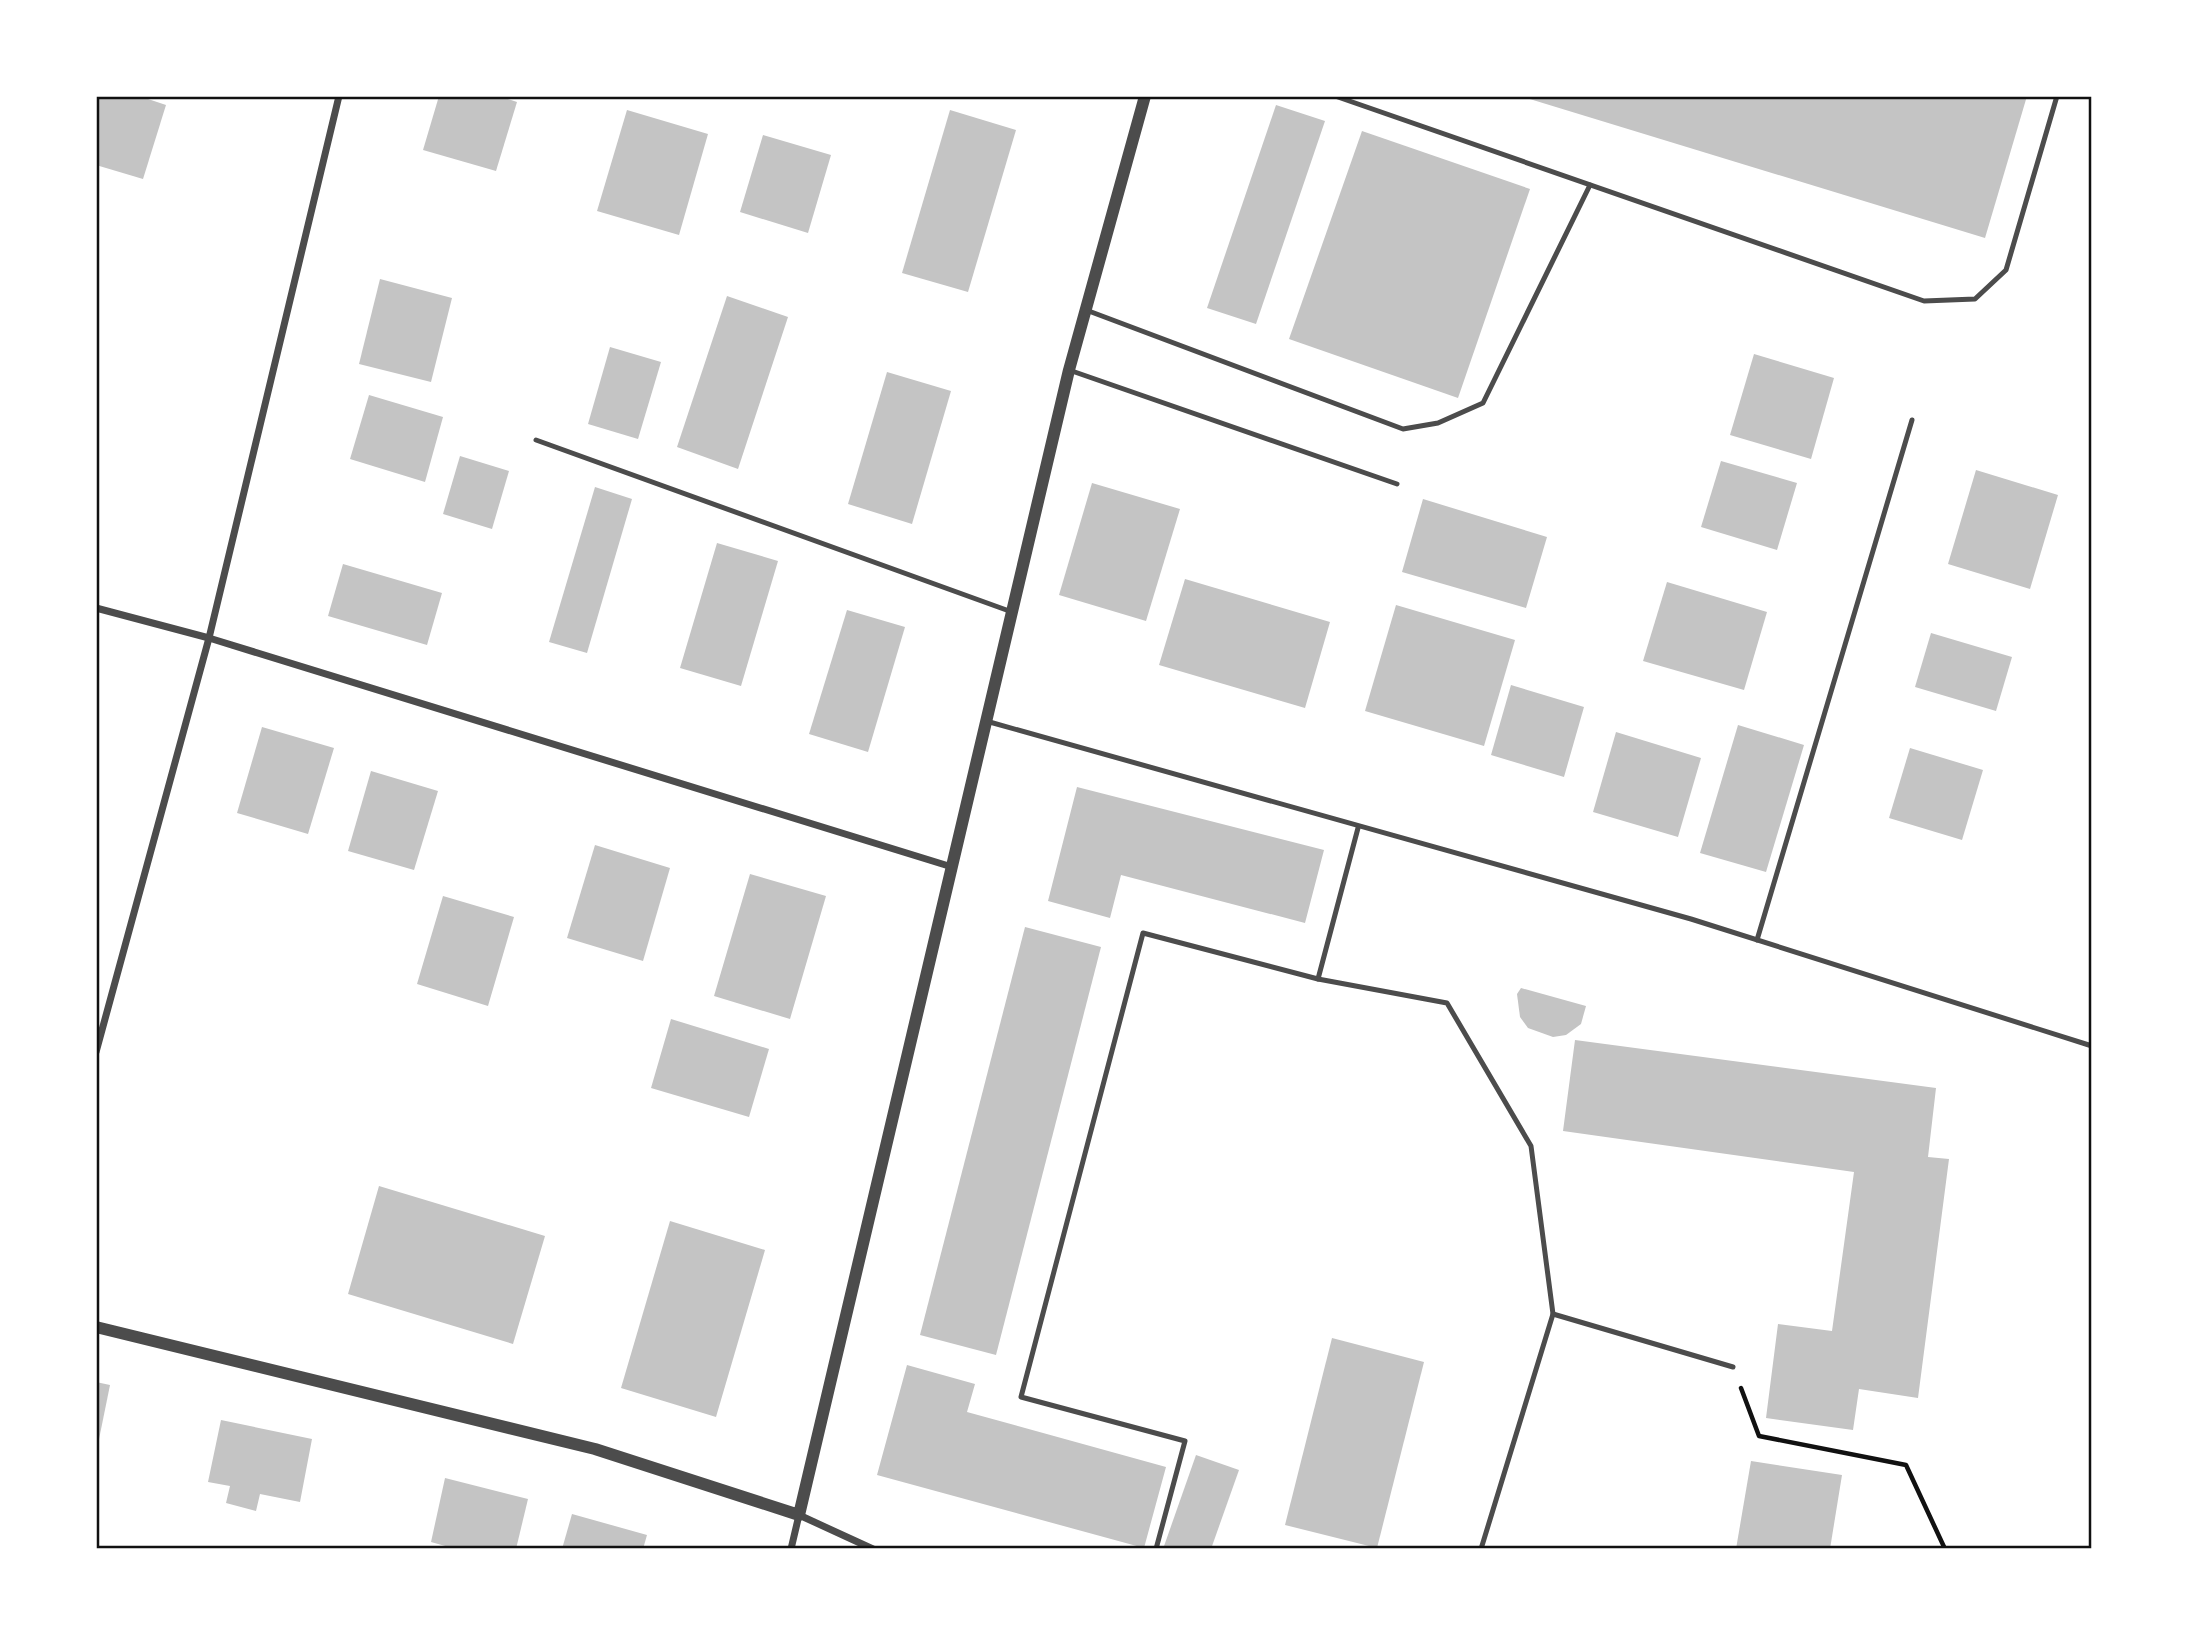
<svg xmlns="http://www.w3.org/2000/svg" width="2188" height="1645" font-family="'Noto Sans',sans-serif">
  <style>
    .building { fill: #c4c4c4 }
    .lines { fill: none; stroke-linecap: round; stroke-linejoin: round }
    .path { stroke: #111; stroke-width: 4.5 }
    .service { stroke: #4c4c4c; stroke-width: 5 }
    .minor { stroke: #4c4c4c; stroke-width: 7 }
    .tertiary { stroke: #4c4c4c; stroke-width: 12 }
    .neatline { fill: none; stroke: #111; stroke-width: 2.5 }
  </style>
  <rect width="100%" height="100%" fill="#fff"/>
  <g class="building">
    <path d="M96 96H139L166 105 143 179 96 165Z"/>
    <path d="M439 96H499L517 102 496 171 423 150Z"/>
    <path d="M1520 96H2027L1985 238Z"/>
    <path d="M1276 105 1325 121 1256 324 1207 308Z"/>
    <path d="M627 110 708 134 679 235 597 211Z"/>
    <path d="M950 110 1016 130 968 292 902 273Z"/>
    <path d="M1362 131 1530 189 1458 398 1289 339Z"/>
    <path d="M763 135 831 155 808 233 740 212Z"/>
    <path d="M380 279 452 298 431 382 359 364Z"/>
    <path d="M727 296 788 317 738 469 677 447Z"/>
    <path d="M610 347 661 362 638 439 588 424Z"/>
    <path d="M1754 354 1834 378 1811 459 1730 435Z"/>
    <path d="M887 372 951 391 912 524 848 504Z"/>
    <path d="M369 395 443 417 425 482 350 459Z"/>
    <path d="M460 456 509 471 492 529 443 514Z"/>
    <path d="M1721 461 1797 483 1777 550 1701 527Z"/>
    <path d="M1976 470 2058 495 2030 589 1948 564Z"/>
    <path d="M1092 483 1180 509 1146 621 1059 595Z"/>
    <path d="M595 487 632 499 587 653 549 642Z"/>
    <path d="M1423 499 1547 537 1526 608 1402 572Z"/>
    <path d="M717 543 778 561 741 686 680 668Z"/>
    <path d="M343 564 442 593 427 645 328 616Z"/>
    <path d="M1185 579 1330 622 1305 708 1159 665Z"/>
    <path d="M1667 582 1767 612 1744 690 1643 661Z"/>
    <path d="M1396 605 1515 640 1484 746 1365 711Z"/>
    <path d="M847 610 905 627 868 752 809 734Z"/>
    <path d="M1931 633 2012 657 1996 711 1915 687Z"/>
    <path d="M1511 685 1584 707 1564 777 1491 755Z"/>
    <path d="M1738 725 1804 745 1766 872 1700 853Z"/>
    <path d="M262 727 334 748 308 834 237 813Z"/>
    <path d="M1616 732 1701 758 1678 837 1593 812Z"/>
    <path d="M1910 748 1983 770 1962 840 1889 818Z"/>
    <path d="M371 771 438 791 414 870 348 851Z"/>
    <path d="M1077 787 1324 850 1305 923 1121 875 1110 918 1048 901Z"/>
    <path d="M595 845 670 868 643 961 567 938Z"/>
    <path d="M750 874 826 896 790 1019 714 996Z"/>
    <path d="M443 896 514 917 488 1006 417 984Z"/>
    <path d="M1025 927 1101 947 996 1355 920 1335Z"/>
    <path d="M1521 988 1586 1006 1581 1024 1566 1035 1553 1037 1528 1028 1520 1017 1517 994Z"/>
    <path d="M671 1019 769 1049 749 1117 651 1088Z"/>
    <path d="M1575 1040 1936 1088 1928 1157 1949 1159 1918 1398 1859 1389 1853 1430 1766 1418 1778 1324 1832 1331 1854 1172 1563 1131Z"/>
    <path d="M379 1186 545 1236 513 1344 348 1294Z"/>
    <path d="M670 1221 765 1250 716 1417 621 1388Z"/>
    <path d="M1332 1338 1424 1362 1377 1548 1285 1525Z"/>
    <path d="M907 1365 975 1384 967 1412 1166 1467 1144 1548 877 1475Z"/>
    <path d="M96 1382 110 1385 97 1449H96Z"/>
    <path d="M221 1420 312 1439 300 1502 260 1494 256 1511 226 1503 230 1486 208 1482Z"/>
    <path d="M1196 1455 1239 1470 1211 1549H1163Z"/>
    <path d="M1751 1461 1842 1475 1830 1549H1736Z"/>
    <path d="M445 1478 528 1499 516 1549H456L431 1542Z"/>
    <path d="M572 1514 647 1535 643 1549H562Z"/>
  </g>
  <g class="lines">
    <path class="path" d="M1741 1388 1759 1436 1906 1465 1945 1549"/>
    <g class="service">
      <path d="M1335 96 1924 301 1975 299 2006 270 2057 96"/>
      <path d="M1086 310 1403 429 1438 423 1483 403 1590 185"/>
      <path d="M1069 370 1397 484"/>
      <path d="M536 440 1012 612"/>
      <path d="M986 721 1691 919 2092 1046"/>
      <path d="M1757 940 1912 420"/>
      <path d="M1318 979 1447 1003 1531 1146 1553 1314 1481 1549"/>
      <path d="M1553 1314 1733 1367"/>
      <path d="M1156 1549 1185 1441 1021 1397 1143 933 1318 979 1358 828"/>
    </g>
    <g class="minor">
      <path d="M96 608 209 638 952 867"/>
      <path d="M96 1052 209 638 339 96"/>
      <path d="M791 1549 799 1515 873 1549"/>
    </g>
    <path class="tertiary" d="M96 1327 595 1449 799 1515 1069 370 1145 96"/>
  </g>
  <rect width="2188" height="1645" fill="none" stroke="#ffffff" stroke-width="196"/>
  <rect x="98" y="98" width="1992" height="1449" class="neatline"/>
</svg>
